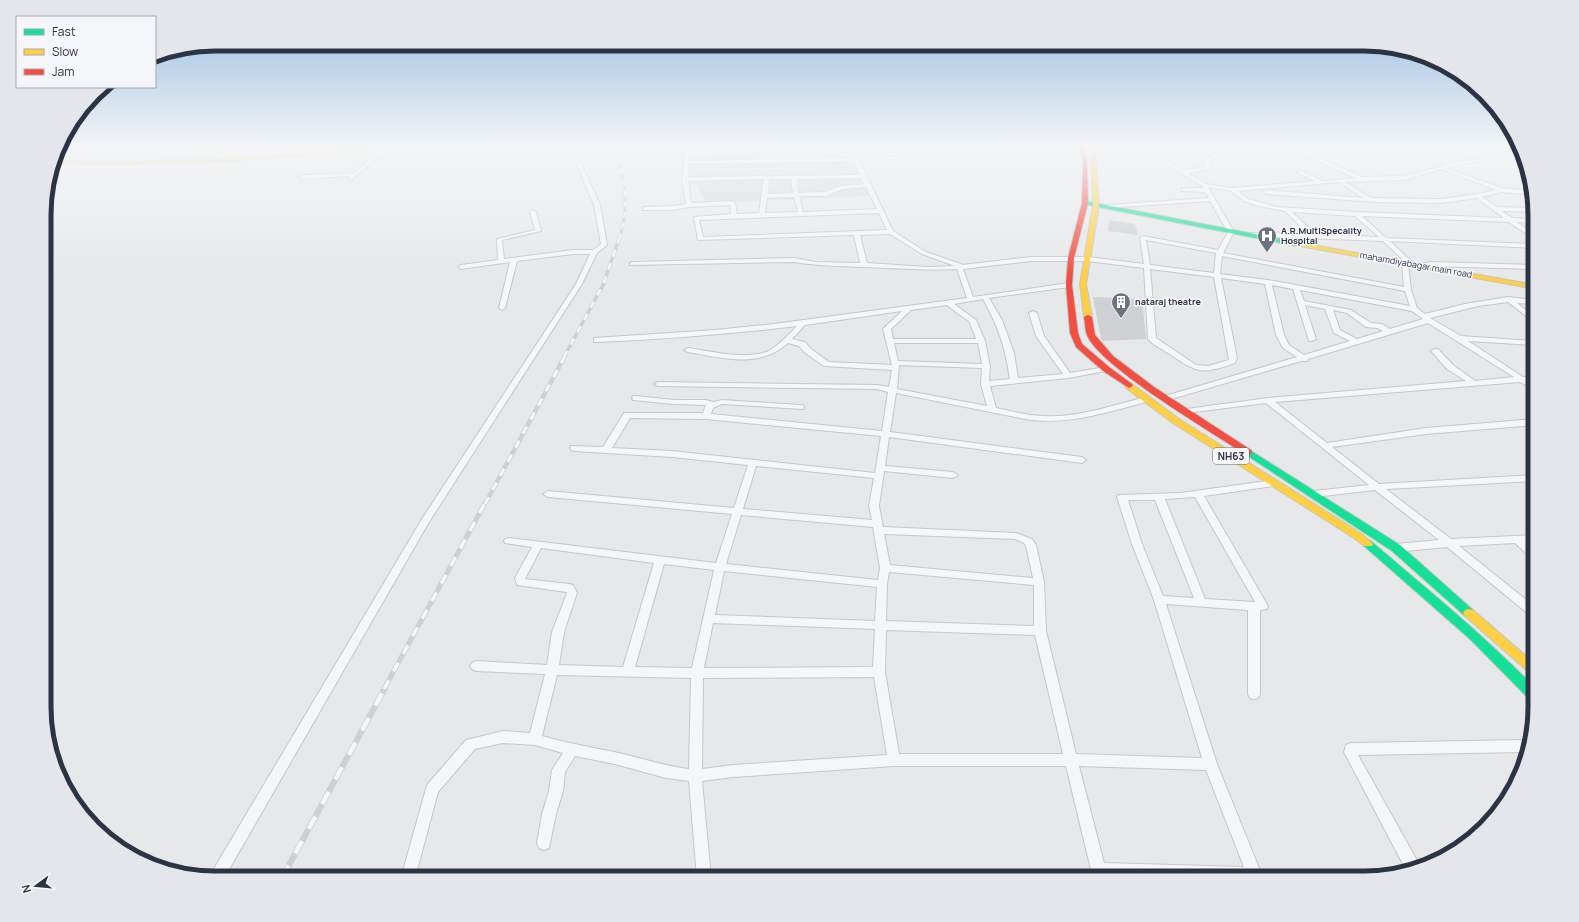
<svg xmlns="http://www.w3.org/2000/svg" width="1579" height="922" font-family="Manrope,sans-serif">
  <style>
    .built { fill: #d4d7dd }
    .building { fill: #ced0d3 }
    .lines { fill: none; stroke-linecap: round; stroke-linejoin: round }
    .street-casing { stroke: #c4c6c8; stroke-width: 2 }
    .fast-casing { stroke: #c4c6c8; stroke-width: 2 }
    .slow-casing { stroke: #c4c6c8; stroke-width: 2 }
    .jam-casing { stroke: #c4c6c8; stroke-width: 2 }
    .street { fill: #f5f6f7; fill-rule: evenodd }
    .fast { fill: #16e098; fill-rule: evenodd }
    .slow { fill: #ffcf43; fill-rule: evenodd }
    .jam { fill: #f24e42; fill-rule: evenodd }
    .rail-far4-casing { stroke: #cecfd2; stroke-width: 3 }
    .rail-far3-casing { stroke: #cecfd2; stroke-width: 3.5 }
    .rail-far2-casing { stroke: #cecfd2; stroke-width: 4.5 }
    .rail-far1-casing { stroke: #cecfd2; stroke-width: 5 }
    .rail-casing { stroke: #cecfd2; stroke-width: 6 }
    .rail-far4 { stroke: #f4f6f9; stroke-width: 2; stroke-dasharray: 5.5; stroke-linecap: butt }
    .rail-far3 { stroke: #f4f6f9; stroke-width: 2.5; stroke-dasharray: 7; stroke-linecap: butt }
    .rail-far2 { stroke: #f4f6f9; stroke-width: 3; stroke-dasharray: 8; stroke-linecap: butt }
    .rail-far1 { stroke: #f4f6f9; stroke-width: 3.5; stroke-dasharray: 10; stroke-linecap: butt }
    .rail { stroke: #f4f6f9; stroke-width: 4.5; stroke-dasharray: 14; stroke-linecap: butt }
    .labels { text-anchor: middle; stroke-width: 3; stroke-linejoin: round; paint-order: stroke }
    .far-poi-label { font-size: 9px; font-weight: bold; fill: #2b3445; stroke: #f4f6f9; text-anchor: start }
    .far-street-label { font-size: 9px; fill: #2b3445; stroke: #f4f6f9 }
    .shield { fill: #f4f6f9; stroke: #676e7b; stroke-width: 1 }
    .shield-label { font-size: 10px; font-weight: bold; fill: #2b3445 }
    .rim { fill: none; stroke: #2b3445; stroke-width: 5 }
  </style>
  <rect width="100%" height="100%" fill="#e6e8ea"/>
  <path class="built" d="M676 148H831L863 176 871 196 707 203Z"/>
  <g class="building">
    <path d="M1109 220 1135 224 1138 235 1108 231Z"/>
    <path d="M1093 297 1142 299 1146 339 1103 341 1101 338Z"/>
  </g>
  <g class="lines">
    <g class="street-casing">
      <g id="street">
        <path d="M149 148H153L152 152 142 163H138V162Z"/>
        <path d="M216 148H221L198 162 194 161Z"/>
        <path d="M381 148H385L383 154 407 152 409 153 381 157 375 160 351 180 348 178 350 176 302 179 299 177 302 175 354 173 369 160 351 161H349V159L375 157 378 155Z"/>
        <path d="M570 148H574L600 205 607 245 597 253 582 284 429 522 224 878 209 877 422 519 576 284 590 254H573L517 261 505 308 502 310 499 308 510 262 461 269 458 267 461 265 498 260 497 239 535 230 530 212 533 210 536 212 541 231 502 240 504 259 573 250H593L601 244 594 205Z"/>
        <path d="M722 148H726L727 150 854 148 852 149 689 154V161L895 157 896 148H900V157L898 159 859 160 893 231 926 252 961 264 962 265 1031 257H1088L1144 264 1140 238 1143 236 1218 250 1228 232 1210 201 1106 208 1105 207 1108 205 1209 198 1205 192 1182 191V189L1184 188H1203L1202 186 1157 158 1129 149H1119V148C1145 148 1163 157 1184 170L1206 167 1205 160 1222 148H1226L1227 150 1210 161 1211 169 1188 173 1206 184 1233 188 1315 181 1298 173 1297 172 1300 170 1323 181 1355 178 1292 149V148H1297L1304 151 1358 148 1356 149 1309 153 1362 177 1404 176 1447 165 1425 150 1398 149 1396 148H1430L1452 163 1484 158 1524 157 1526 159 1484 160 1446 168 1502 188 1532 191 1533 195 1501 192 1482 197 1497 207 1535 208V212L1502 211 1512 218 1535 219V223L1517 222 1535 235V240L1509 222 1362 216 1386 238 1535 244V248L1390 241 1415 265 1412 267 1408 265 1411 290 1417 308 1425 314 1465 304 1508 297 1535 300V304L1517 303 1535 317V323L1508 302 1478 306 1430 318 1461 336 1535 341V345L1468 341 1523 377 1535 376V380L1529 381 1535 384V390L1520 382 1275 402 1327 443 1426 428 1535 419V425L1426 434 1332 447 1379 484 1535 475V481L1386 489 1451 539 1535 535V541L1527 542 1535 549V559L1531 558 1515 543 1459 546 1535 607V617L1531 616 1447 547 1396 552 1392 551 1391 548 1392 545 1396 544 1439 540 1375 490 1314 497 1311 496 1309 494 1311 492 1314 491 1369 485 1266 403 1186 413 1182 411 1186 409 1268 398 1466 381 1447 369 1431 351 1435 349H1438L1453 365 1475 381 1514 377 1428 323 1308 359 1307 361H1301L1168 400 1164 398 1165 396 1297 357 1283 348 1276 335 1265 284 1221 278 1237 358 1235 363C1203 374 1199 374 1171 355 1164 350 1154 346 1148 339L1144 268 1088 261H1031L963 269 973 297 1069 283 1072 285 1069 287 989 298 1002 320 1014 353 1018 378 1063 374 1036 336 1029 313 1033 311 1037 313 1044 336 1070 373 1106 367 1110 369 1106 371 1068 378 990 386 996 408C1012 411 1028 416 1044 416 1079 418 1113 405 1146 397L1150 399 1149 401C1108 412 1067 426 1025 419L896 393 890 432 1082 457 1086 460 1082 463 889 437 885 466 953 472 958 475 953 478 884 471 879 506 883 527 1016 533 1032 539 1036 545 1044 582 1046 631 1076 754 1202 758 1154 600 1132 544 1117 497 1119 495 1181 493 1274 480 1279 483 1274 486 1204 496 1268 606 1267 609 1260 610V694L1258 698 1254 699 1250 698 1248 694V610L1166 604 1217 764 1263 878H1093L1066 766H894L733 777 702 781 711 878H697L689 781 666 778 615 764 575 756 565 772 563 791 556 814 549 848 544 850 539 848 537 843 542 814 549 791 552 770 563 753 535 745 503 743 475 749 438 792 415 878H401L427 785 466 740 503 731 530 733 545 674 476 671 472 669 470 666 472 663 476 661 547 665 552 632 567 593 566 592 517 585 515 578 532 547 505 543 504 541 505 539 509 538 716 563 732 514 548 497 543 494 548 491 734 508 748 465 672 457 574 451 571 450 570 448 571 446 603 447 624 413H703L706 405 674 404 633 400 632 398 633 396H636L674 400H705L714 402 722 400 800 405H803L804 407 803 409 722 404 713 408 711 414 882 431 888 392 877 389 658 386 654 384 658 382 877 385 889 387 892 370 824 366 804 352 799 346 788 343C759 369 723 358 688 352L684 350 688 348C711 351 751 362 772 349 781 343 789 334 797 326 730 334 664 339 597 342H594V338L715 330 774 324 967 298 957 269C926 271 895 268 864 267 840 266 818 266 794 262L630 265V263L632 262 794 258 815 262 860 263 854 235 698 240 694 217 731 214 730 205 689 207 673 210H643V208L645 207 673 206 686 204 682 179 685 153 687 152 722 150ZM854 161 860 175 688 177 689 164ZM1441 169 1496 190 1478 194 1441 199 1375 198H1371L1345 182 1404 180ZM861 178 864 184 841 186 825 192 798 193 797 179ZM764 179 759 213 737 214 735 203 732 201 691 203 688 181ZM769 179H791L793 193 768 194ZM1339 182 1363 198 1266 190 1263 192 1266 194 1375 202 1441 203 1477 198 1504 218 1357 212 1277 207 1248 199 1238 191ZM866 187 877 209 803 212 799 196H826L842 189ZM1208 187 1231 191 1244 201 1258 206 1285 211 1308 234 1263 232 1247 234V236L1383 241 1404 261 1402 263 1404 287 1223 253 1234 232ZM794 197 798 212 765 213 767 198ZM1292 212 1355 216 1379 237 1315 234ZM879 213 887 230 703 237 699 220ZM890 234 922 254 955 266 927 267 867 263 860 235ZM1146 240 1216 253 1214 273 1150 265ZM1222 256 1405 291 1410 306 1268 280 1220 274ZM1150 269 1214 277 1229 360 1208 366 1196 365 1156 338ZM1272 285 1293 289 1309 341H1312L1316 339 1305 305 1325 309 1334 333 1350 341 1304 355 1289 345 1284 335ZM1300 290 1412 311 1423 319 1390 329 1382 324 1371 323 1351 310 1304 301ZM983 299C999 328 1005 347 1010 379L989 381 990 366 985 341 976 320 954 304ZM947 305 957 313 969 321 976 339H893L891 329 911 310ZM1333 310 1347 313 1366 327 1377 328 1383 331 1357 339 1340 330ZM902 311 883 329 892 365 829 362 810 348 805 342 792 339 805 325ZM894 343H978L982 364 898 361ZM899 365 982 368 981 384 987 406 897 389ZM630 418 706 419 881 436 875 473 672 451 612 448ZM756 466 874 478 869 506 872 520 743 509ZM1195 497 1255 602 1205 599 1165 499ZM1128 500H1155L1194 598 1163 596 1142 544ZM741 515 873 527 880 568 878 580 726 564ZM884 534 1015 539 1024 543 1026 546 1033 578 890 565ZM541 548 654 563 623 667 559 665 564 632 577 593 573 585 569 584 525 579ZM664 564 714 570 692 668 635 667ZM724 571 877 587 875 621 715 615ZM889 572 1034 585V626L886 621 887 584ZM713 623 875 629 873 667 704 668ZM886 630 1035 635 1063 754H899L885 672ZM557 675 691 678 689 769C663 766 639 757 614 752 590 747 566 743 542 736ZM874 677 887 755 733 765 702 769 703 678ZM1079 766 1206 770 1244 867 1104 863Z"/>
        <path d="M1501 148H1506L1523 154 1524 156H1520Z"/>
        <path d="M1432 262 1535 265V269L1432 266 1418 268 1415 266 1418 264Z"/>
        <path d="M1526 740 1528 741 1524 752 1358 755 1419 864 1405 868 1344 752 1346 745 1351 743Z"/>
      </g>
    </g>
    <g class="fast-casing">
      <g id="fast">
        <path d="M1085 201 1296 242 1299 244 1296 246 1083 204V202Z"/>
        <path d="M1248 449 1400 545 1473 610 1475 613 1473 616 1469 617 1465 616 1392 551 1245 454 1244 452Z"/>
        <path d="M1368 540 1372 542C1427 589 1484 635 1535 688V702L1531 701 1471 640 1364 546 1363 544 1364 542Z"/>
      </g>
    </g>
    <g class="slow-casing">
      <g id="slow">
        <path d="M371 148H385L383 149 250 160 115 164 54 163 55 161 115 162 250 158Z"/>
        <path d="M1099 148 1101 149 1095 153 1099 205 1086 284 1092 317 1088 319 1084 317 1080 284 1093 205 1091 152Z"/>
        <path d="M1296 242 1535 285V289L1294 245 1293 244Z"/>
        <path d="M1126 384H1132L1179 419 1362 534 1373 544 1372 546H1364L1354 538 1173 423 1126 388 1125 386Z"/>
        <path d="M1469 609 1473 610 1535 664V676L1531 674 1465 616 1463 613 1465 610Z"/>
      </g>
    </g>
    <g class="jam-casing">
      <g id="jam">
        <path d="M1080 148H1084L1087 160 1088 203 1074 258 1072 285 1078 333 1082 344 1109 367 1132 384 1133 386 1129 388 1103 371 1076 347 1070 333 1066 285 1068 258 1082 203 1083 160Z"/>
        <path d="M1088 315 1092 317 1095 335 1113 356 1154 387 1251 450 1252 452 1251 454H1245C1213 433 1099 366 1087 335 1085 330 1085 323 1084 317Z"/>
      </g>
    </g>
    <use href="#street" class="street"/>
    <use href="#fast" class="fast"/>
    <use href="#slow" class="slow"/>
    <use href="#jam" class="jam"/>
    <g class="rail-far4-casing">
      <path id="rail-far4" d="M613 148C627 180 629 207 619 240"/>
    </g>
    <g class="rail-far3-casing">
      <path id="rail-far3" d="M564 357 603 285 619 239"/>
    </g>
    <g class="rail-far2-casing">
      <path id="rail-far2" d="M485 504 565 356"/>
    </g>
    <g class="rail-far1-casing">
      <path id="rail-far1" d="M384 689 485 503"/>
    </g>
    <g class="rail-casing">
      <path id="rail" d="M282 878 385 688"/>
    </g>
    <use href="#rail-far4" class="rail-far4"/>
    <use href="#rail-far3" class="rail-far3"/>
    <use href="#rail-far2" class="rail-far2"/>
    <use href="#rail-far1" class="rail-far1"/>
    <use href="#rail" class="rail"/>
  </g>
  <linearGradient id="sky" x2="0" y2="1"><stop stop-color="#93bae0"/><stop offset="0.53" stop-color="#f4f5f6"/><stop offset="1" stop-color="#f4f5f6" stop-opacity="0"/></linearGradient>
  <rect width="1579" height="277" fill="url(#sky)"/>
  <defs>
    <g id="hospital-pin" transform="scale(1)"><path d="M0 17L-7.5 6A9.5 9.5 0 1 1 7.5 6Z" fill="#6c737f" stroke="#f4f6f9"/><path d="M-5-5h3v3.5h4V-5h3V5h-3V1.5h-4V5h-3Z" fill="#fff"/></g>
    <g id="building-pin" transform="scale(1)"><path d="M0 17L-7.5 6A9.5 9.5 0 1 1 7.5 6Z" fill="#6c737f" stroke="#f4f6f9"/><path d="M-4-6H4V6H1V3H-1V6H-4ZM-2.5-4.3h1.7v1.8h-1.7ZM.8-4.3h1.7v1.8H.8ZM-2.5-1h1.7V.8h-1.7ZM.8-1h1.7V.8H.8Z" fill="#fff"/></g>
  </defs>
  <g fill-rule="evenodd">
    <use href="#hospital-pin" x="1267" y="236"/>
    <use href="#building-pin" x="1121" y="302"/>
  </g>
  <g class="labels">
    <g class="far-poi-label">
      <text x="1281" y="234">A.R.MultiSpecality<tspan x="1281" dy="10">Hospital</tspan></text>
      <text x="1135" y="305">nataraj theatre</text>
    </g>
    <g class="far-street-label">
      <text transform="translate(1416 265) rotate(10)" y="3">mahamdiyabagar main road</text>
    </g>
    <rect class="shield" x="1213" y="448" width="36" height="16" rx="3"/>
    <g class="shield-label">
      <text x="1231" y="460">NH63</text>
    </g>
  </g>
  <path d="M0 0H1579V922H0ZM215 51H1364A164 164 0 0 1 1528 215V707A164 164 0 0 1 1364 871H215A164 164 0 0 1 51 707V215A164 164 0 0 1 215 51Z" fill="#e4e6eb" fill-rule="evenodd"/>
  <path class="rim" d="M215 51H1364A164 164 0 0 1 1528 215V707A164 164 0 0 1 1364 871H215A164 164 0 0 1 51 707V215A164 164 0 0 1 215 51Z"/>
  <rect x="16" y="16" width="140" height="72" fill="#f4f6f9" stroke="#a4a8b1"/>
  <rect x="24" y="29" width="20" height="6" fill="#16e098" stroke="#a4a8b1"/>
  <text x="52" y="36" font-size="12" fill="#2b3445">Fast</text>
  <rect x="24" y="49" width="20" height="6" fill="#ffcf43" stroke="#a4a8b1"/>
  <text x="52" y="56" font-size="12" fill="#2b3445">Slow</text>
  <rect x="24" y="69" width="20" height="6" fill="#f24e42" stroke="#a4a8b1"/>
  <text x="52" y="76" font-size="12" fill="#2b3445">Jam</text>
  <g transform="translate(36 886) rotate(254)" stroke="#f4f6f9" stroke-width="3" paint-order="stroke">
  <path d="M0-3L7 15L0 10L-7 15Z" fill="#2b3445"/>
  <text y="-6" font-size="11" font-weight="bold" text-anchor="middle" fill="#2b3445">N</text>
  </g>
</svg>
